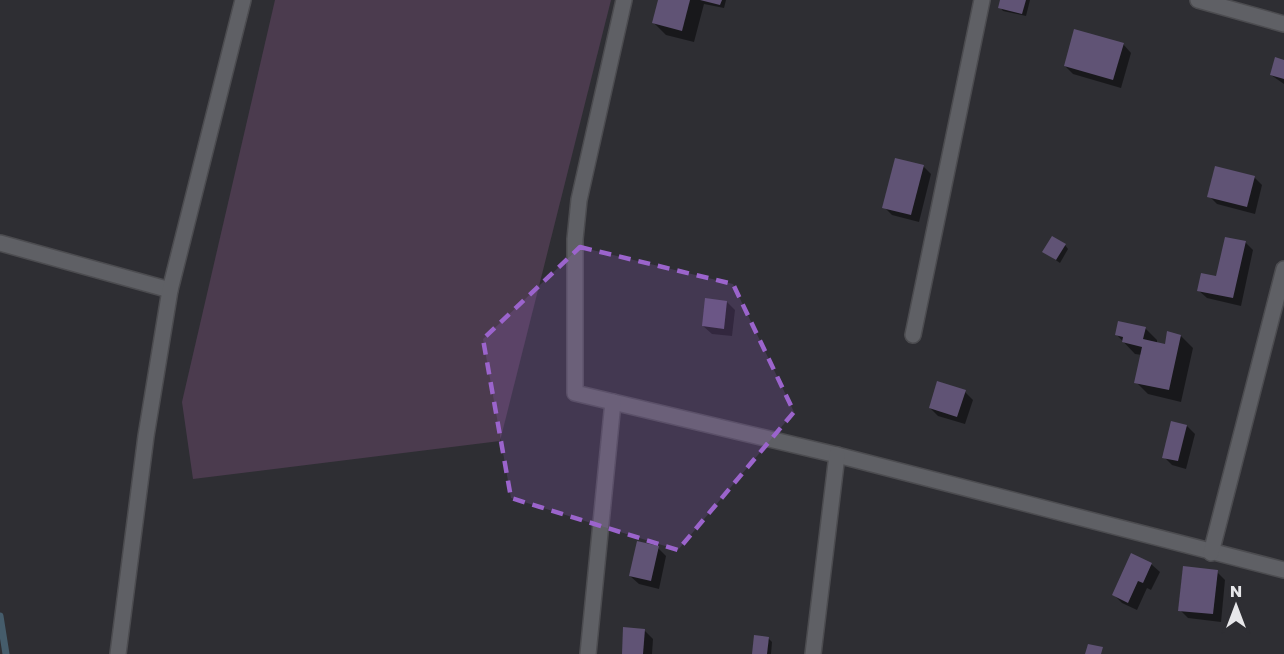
<svg xmlns="http://www.w3.org/2000/svg" width="1284" height="654" font-family="Poppins,sans-serif">
  <style>
    .green { fill: #4b3b4e }
    .shadow { fill: #0007 }
    .lines { fill: none; stroke-linecap: round; stroke-linejoin: round }
    .stream { stroke: #455c6b; stroke-width: 7 }
    .building { fill: #605375 }
    .minor-casing { stroke: #4c4c50; stroke-width: 18 }
    .minor { stroke: #5f6065; stroke-width: 15 }
    .marked { fill: #9b64cc; fill-opacity: 0.2; stroke: #9b64cc; stroke-width: 4.5; stroke-dasharray: 12 8; stroke-linejoin: round }
  </style>
  <rect width="100%" height="100%" fill="#2e2e33"/>
  <path class="green" d="M275 0H611L500 441 193 479 182 402Z"/>
  <g class="shadow">
    <path d="M660 0H726L724 8 704 4 694 42 666 35 654 23Z"/>
    <path d="M1002 0H1030L1026 16 1003 11 1000 7Z"/>
    <path d="M1123 44 1131 53 1121 88 1073 74 1065 66Z"/>
    <path d="M1284 61V84L1271 75Z"/>
    <path d="M923 166 931 174 919 222 892 215 884 207Z"/>
    <path d="M1254 177 1262 185 1255 214 1217 204 1209 196Z"/>
    <path d="M1245 242 1253 250 1241 306 1207 298 1198 290 1217 278Z"/>
    <path d="M1065 245 1068 249 1060 263 1044 252Z"/>
    <path d="M727 302 735 310 732 336 712 334 703 326Z"/>
    <path d="M1145 328 1157 340V344L1166 345 1181 336 1193 348 1181 402 1148 394 1136 382 1142 355 1135 354 1116 334Z"/>
    <path d="M965 392 973 400 965 424 938 416 930 408Z"/>
    <path d="M1187 426 1195 434 1186 469 1172 465 1164 457Z"/>
    <path d="M658 548 666 556 659 589 639 584 630 576Z"/>
    <path d="M1151 564 1160 572 1151 590 1147 588 1137 610 1122 603 1114 595Z"/>
    <path d="M1217 572 1225 580 1221 622 1188 618 1180 610Z"/>
    <path d="M645 631 653 639 652 654H623Z"/>
    <path d="M768 638 772 642 771 654H754Z"/>
  </g>
  <g class="lines">
    <path class="stream" d="M0 616 6 654"/>
  </g>
  <g class="building">
    <path d="M658 0H690L682 31 652 23Z"/>
    <path d="M700 0H722L720 5Z"/>
    <path d="M1000 0H1026L1022 14 998 8Z"/>
    <path d="M1074 29 1124 43 1113 80 1064 66Z"/>
    <path d="M1275 57 1284 60V79L1270 75Z"/>
    <path d="M895 158 924 165 911 215 882 208Z"/>
    <path d="M1215 166 1255 176 1247 207 1207 197Z"/>
    <path d="M1052 236 1066 244 1056 260 1042 252Z"/>
    <path d="M1225 237 1246 241 1233 298 1197 291 1201 273 1216 276Z"/>
    <path d="M705 298 727 301 724 329 702 326Z"/>
    <path d="M1118 321 1146 327 1143 339 1165 344 1167 331 1181 335 1169 390 1134 383 1142 347 1122 342 1123 337 1115 335Z"/>
    <path d="M937 381 966 390 957 417 929 408Z"/>
    <path d="M1171 421 1187 425 1178 461 1162 458Z"/>
    <path d="M637 541 659 546 651 581 629 576Z"/>
    <path d="M1131 553 1152 563 1143 583 1138 581 1128 603 1112 595Z"/>
    <path d="M1183 566 1218 570 1213 614 1178 611Z"/>
    <path d="M623 627 645 629 643 654H622Z"/>
    <path d="M754 635 769 637 767 654H752Z"/>
    <path d="M1088 644 1103 647 1101 654H1085Z"/>
  </g>
  <g class="lines">
    <g class="minor-casing">
      <g id="minor">
        <path d="M624 0 579 200 575 239V393L837 455 1284 570"/>
        <path d="M1198 0 1284 24"/>
        <path d="M0 243 170 290"/>
        <path d="M913 335 982 0"/>
        <path d="M1211 553 1284 269"/>
        <path d="M118 654 146 436 170 290 243 0"/>
        <path d="M588 654 613 402"/>
        <path d="M813 654 837 455"/>
      </g>
    </g>
    <use href="#minor" class="minor"/>
  </g>
  <path class="marked" d="M580 247 733 284 794 412 678 550 511 498 483 339Z"/>
  <g transform="translate(1236 606)" stroke="#2e2e33" stroke-width="4.5" paint-order="stroke">
  <path d="M0-4.5L10 22L0 15L-10 22Z" fill="#e7e7ea"/>
  <text y="-9" font-size="16" font-weight="bold" text-anchor="middle" fill="#e7e7ea">N</text>
  </g>
</svg>
